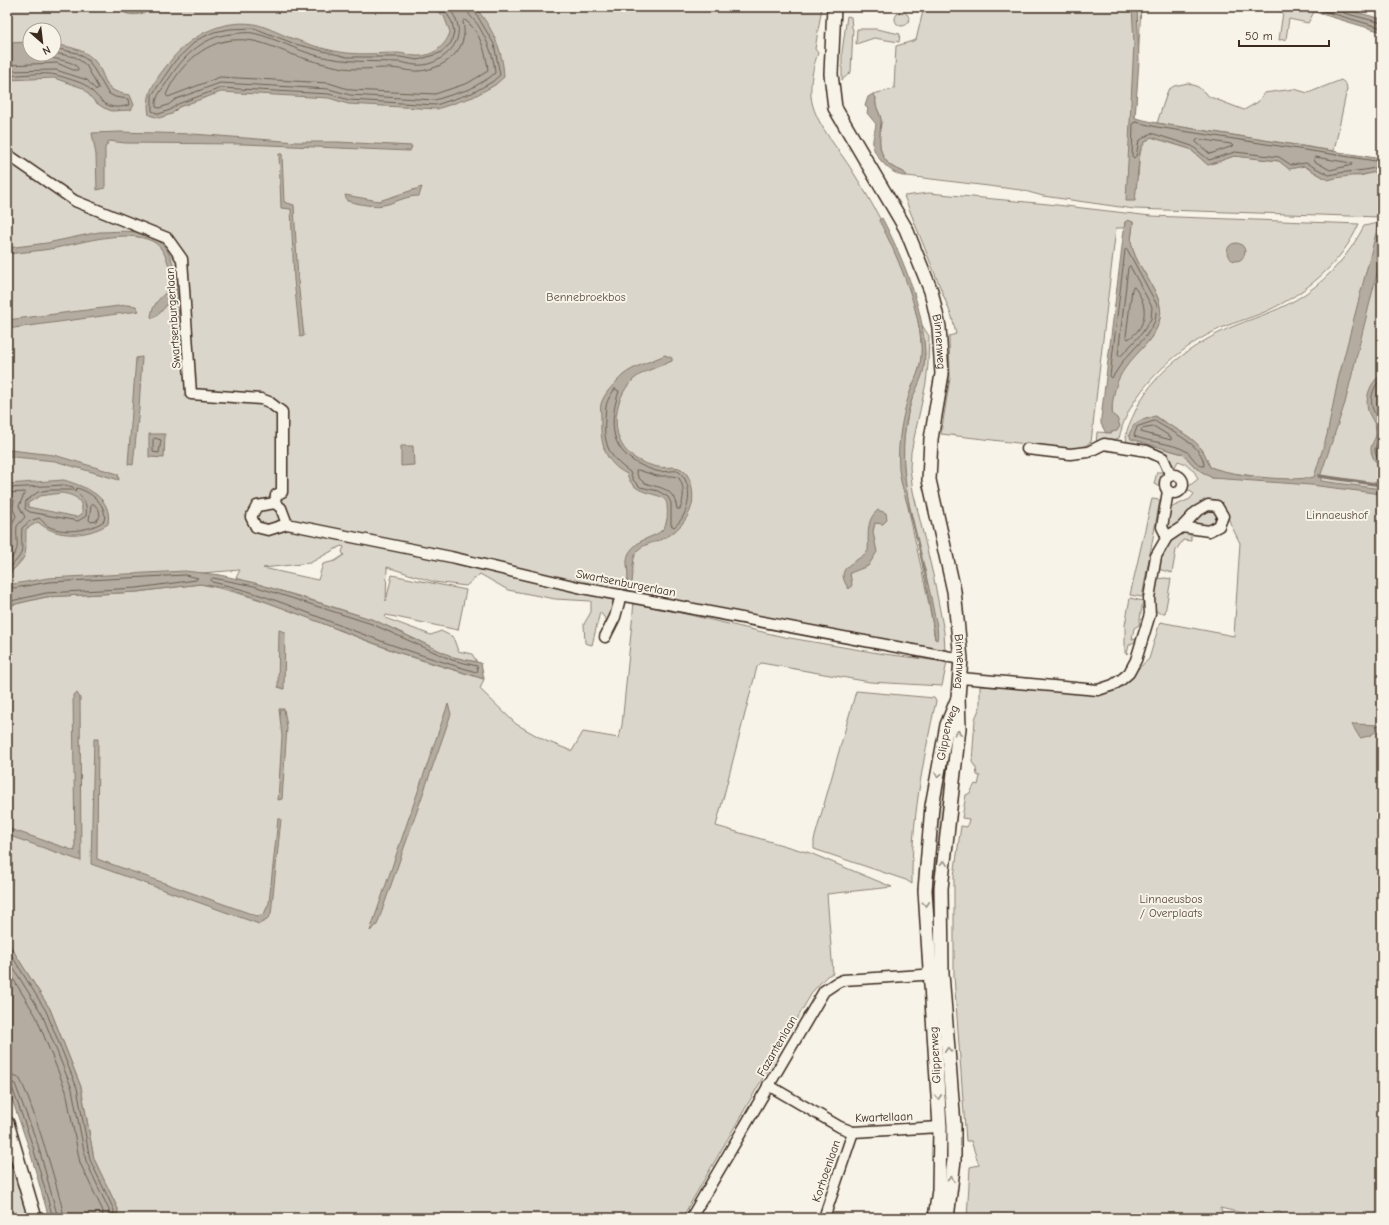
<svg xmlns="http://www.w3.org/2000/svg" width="1389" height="1225" font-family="'Comic Neue',sans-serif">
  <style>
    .green { fill: #dbd6cb; stroke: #8b8074; fill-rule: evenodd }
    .water { fill: #b4aca0; stroke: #84786c; fill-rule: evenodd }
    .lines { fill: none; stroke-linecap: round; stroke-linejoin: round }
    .shore { stroke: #6b5e52; stroke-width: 1 }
    .stream { stroke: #84786c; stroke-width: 3.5 }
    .minor-casing { stroke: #3b2a1e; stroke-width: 13 }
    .tertiary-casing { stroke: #3b2a1e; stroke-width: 16 }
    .minor { stroke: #f7f3e8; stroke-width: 10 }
    .tertiary { stroke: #f7f3e8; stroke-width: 13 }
    .oneway { stroke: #998e83 }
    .labels { text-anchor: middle; stroke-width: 4; stroke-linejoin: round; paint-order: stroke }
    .park-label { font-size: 12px; fill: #5b4c41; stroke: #f7f3e8 }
    .street-label { font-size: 12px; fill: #3b2a1e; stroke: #f7f3e8 }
  </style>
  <rect width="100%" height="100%" fill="#f7f3e8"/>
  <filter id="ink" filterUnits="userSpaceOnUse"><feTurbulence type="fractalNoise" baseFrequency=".025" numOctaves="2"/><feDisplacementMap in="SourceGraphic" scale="8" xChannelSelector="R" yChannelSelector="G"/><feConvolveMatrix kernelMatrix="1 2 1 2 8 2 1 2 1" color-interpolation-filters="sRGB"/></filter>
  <g filter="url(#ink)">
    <g class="green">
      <path d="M7 7H822L815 49 818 53C813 66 810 82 811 96 813 122 840 150 853 172 872 202 890 235 902 269 912 292 926 341 920 365 914 389 897 429 900 453 906 516 926 577 935 639L926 574 906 491 903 458 904 435 908 413 925 354 920 322 929 336 928 364 926 383 911 452 910 468 913 491 934 579 944 632 945 650 939 651 615 597C610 606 613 615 610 625L600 612 592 645 585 643 584 624 591 612V601L555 599 508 590 480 574 466 586 434 582 387 567 386 601 392 575 466 590 458 630 386 615 385 618 431 635 441 631 453 637 458 651 472 654 477 662 453 657 374 620 302 597 236 578 240 570 7 588ZM30 30H54V54H30ZM341 546 344 547 342 552 344 555 335 561 323 564 318 580 263 568 310 563Z"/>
      <path d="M924 7H1141L1135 117 1138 176C1140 159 1137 148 1151 137L1190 149 1208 165 1234 156 1279 161 1289 169 1304 166 1328 180 1343 175 1360 176 1375 172 1382 173V216L1380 217 1134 209 1043 196 1021 190 907 176C903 169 895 170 890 165 876 152 880 137 881 121 881 113 874 107 876 98L873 94 894 89 896 46 916 40Z"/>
      <path d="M1262 7H1298L1314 12 1308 23 1289 19 1286 39 1279 40 1283 12Z"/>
      <circle cx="902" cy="19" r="7"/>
      <path d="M847 16 851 17 852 28 853 29 851 72 842 80V52Z"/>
      <path d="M857 29H876L900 34 899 42 874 38 856 44Z"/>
      <path d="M1341 80 1346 84 1347 89 1334 151 1157 123 1168 90 1174 86 1188 83 1198 87 1210 97 1244 110 1258 102 1264 93 1294 89 1308 93Z"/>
      <path d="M929 193 1048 204 1151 216 1359 224C1341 264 1306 293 1267 311 1249 319 1230 323 1213 332 1180 348 1142 382 1127 415 1123 422 1121 431 1119 438L1096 445 1097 432 1112 433C1113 416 1110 398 1116 382 1125 358 1152 346 1159 322 1168 296 1137 271 1132 246 1130 239 1133 229 1133 222H1125L1124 228H1116L1091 442 1078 450 941 434 950 378 949 336 956 334 952 317 904 196Z"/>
      <path d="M1378 223 1376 232 1382 241V1218H1321L1312 1211 1305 1218H1285L1280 1212 1251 1215 1220 1208 1222 1211 1215 1218H967L970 1167 979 1165 971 1141H966L954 976V876L961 826 967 827 969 819 962 818 966 795 970 793 975 784 978 785 980 776 977 775 976 768 972 762 975 719 980 707V686L1087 693 1112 692 1149 659 1160 622 1234 636 1240 543 1231 525 1225 510 1216 501 1207 500 1163 535 1170 508 1190 499 1194 494 1187 489 1188 487 1198 479C1194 469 1188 464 1178 461L1175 467 1164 454 1127 442C1124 433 1130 423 1134 414 1151 373 1194 343 1234 326 1261 315 1280 311 1305 294 1331 276 1350 253 1364 226ZM1156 416C1170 427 1188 433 1200 447 1205 452 1207 461 1210 467L1224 472 1254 476 1212 478 1196 468 1183 454 1165 449 1139 421Z"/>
      <path d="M1157 472H1163L1160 487 1154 484Z"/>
      <path d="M1152 499 1160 500 1142 597 1130 595Z"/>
      <path d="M1213 509 1218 517 1212 528 1186 526 1205 510Z"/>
      <path d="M1178 532 1191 533V541L1183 540 1176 550 1172 573 1158 569 1161 552Z"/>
      <path d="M1165 578 1171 579 1165 613H1159L1154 609 1153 598 1157 579Z"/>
      <path d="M200 584C269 597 331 629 397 652 425 662 455 670 484 679L480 689 516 724 546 741 572 751 583 732 619 738 622 725 634 602 784 637 884 654 947 662 942 686 870 682 761 663 757 667 716 826 810 853 892 887 827 894 833 973 827 976 813 991 682 1218H117L118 1209 94 1159 81 1087 50 1009 7 941V606L46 597 137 592Z"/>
      <path d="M1130 598 1143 601 1139 625 1134 628 1132 639 1138 640 1129 645 1127 654 1125 653V625Z"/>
      <path d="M856 691 934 698 936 701C923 760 911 823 912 884L906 880 814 849V840Z"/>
      <path d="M951 722H956L938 879 929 881 931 844Z"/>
      <path d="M7 1133 32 1218H7Z"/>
    </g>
    <g class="water">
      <path d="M116 7H129L136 9 142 7H156C143 15 128 19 116 7Z"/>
      <path d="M432 7H475C492 27 503 50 504 77L495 85 473 97 437 109 348 104 329 98 221 92 179 107 172 114 159 118 149 115C145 94 155 80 168 64 188 37 220 19 254 24 269 27 283 36 297 40 313 46 330 51 347 53 363 55 381 53 398 53 404 53 410 56 416 56 432 57 446 46 450 32L444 16Z"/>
      <path d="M1132 7H1137L1139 61 1135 118 1157 123 1382 159V177L1375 172C1359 177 1344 175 1328 180L1304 166 1289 169 1279 161 1234 156 1208 165 1190 149 1151 137 1143 144 1140 150 1135 201H1126L1134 43Z"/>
      <path d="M1298 7H1337L1382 19V32Z"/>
      <path d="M30 42V54H54V44C68 47 81 48 92 58 110 76 98 91 130 95L134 105 131 110 112 111 104 108 95 102 83 88 54 78 7 80V43Z"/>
      <path d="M873 94 876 98C874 107 881 113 881 121 880 137 876 152 890 165 895 170 903 169 907 176 895 178 875 158 873 146 872 140 875 131 876 124L867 113 868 109 865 106 868 97Z"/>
      <path d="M119 132 193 134 297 142H338L412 146 410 151 244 144 125 143 109 141 105 148V188L97 190 96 155 92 133Z"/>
      <path d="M279 154H282L284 202 294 205 298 281 304 336 300 337 294 280 291 209 281 208Z"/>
      <path d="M422 187 419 196C407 196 398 201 388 204 374 208 360 204 347 201L345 195 379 201Z"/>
      <path d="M1382 210V253L1345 403 1321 474V481L1382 489V494L1311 485 1212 478 1196 468 1183 454 1131 439 1129 435C1136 417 1141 422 1155 416 1170 427 1188 433 1200 447 1205 452 1207 461 1210 467 1236 476 1287 482 1314 477L1327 435 1338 380Z"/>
      <path d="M882 218C903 258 930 321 924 368 922 379 915 391 911 402 902 431 902 462 907 492 913 533 927 572 934 613 936 621 939 632 937 640L935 639C929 599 922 557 911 517 907 502 901 486 899 470 897 443 902 415 911 389 914 381 919 372 920 364 928 324 897 255 879 220Z"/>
      <path d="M1128 220 1133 222C1133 229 1130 239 1132 246 1137 270 1168 297 1159 322 1150 350 1120 360 1114 394 1113 401 1111 408 1113 415L1117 418 1120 426 1117 431 1106 433 1101 424V418L1125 222Z"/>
      <path d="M99 232C116 232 141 228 156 239 174 251 175 272 177 291 178 305 183 318 170 327L176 313 172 299 159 314 153 318 151 317C153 297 171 294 171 281 171 268 165 247 152 241 126 229 83 242 56 248 40 251 23 252 7 254V248L47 243Z"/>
      <circle cx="1236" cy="252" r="9"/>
      <path d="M127 305 136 306 139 311 7 329V320Z"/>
      <path d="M665 355 672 358V361C661 366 643 371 634 379 611 399 608 445 638 460 644 463 652 466 658 467 668 469 676 464 684 471 692 478 694 495 692 505 688 521 674 535 660 540 653 543 644 544 638 550 629 560 636 583 629 590L623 588 625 583H627C630 572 624 562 629 553 645 528 671 545 667 505 666 489 634 500 627 474 603 462 600 441 601 417 601 413 600 408 601 404 604 393 615 383 623 375 634 366 652 361 665 355Z"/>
      <path d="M142 357 139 409 133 465 128 464 136 358Z"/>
      <path d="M1381 375 1382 376V462L1375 461C1365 444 1377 443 1376 431 1376 423 1371 419 1368 411 1365 399 1369 383 1381 375Z"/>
      <path d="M149 434H165L164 458 149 457Z"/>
      <path d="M401 446H413L414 465 401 466Z"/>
      <path d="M10 450 54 455 118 474 119 480 55 461 14 457 7 458V451Z"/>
      <path d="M64 480C86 487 113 497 108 524 88 537 56 539 38 522L26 529C25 558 30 553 8 575V582L14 584 48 578 185 571 220 575 255 583 374 620 453 657 481 663 484 679 397 652 259 599 225 588 200 584 137 592 46 597 7 606V484ZM61 493C75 495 83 499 82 514L77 517 28 507V503L40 496Z"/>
      <path d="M878 510 886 513 887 520 883 524 875 523 873 532 877 552 868 566 850 573 852 585 849 589C832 566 856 564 868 551 869 537 865 520 878 510Z"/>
      <path d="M279 630 285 632 284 689 278 687Z"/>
      <path d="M77 693 80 698 81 861 7 835V828L75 851 73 695Z"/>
      <path d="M448 704 451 714 377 925 370 931Z"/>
      <path d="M279 709H284L287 727 282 799 278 800 282 736Z"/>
      <path d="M1353 724 1382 725V728L1369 736 1360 738 1352 725Z"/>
      <path d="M94 739H98L97 859 257 916 264 914 269 903 278 819H281L271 914 267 920 259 924 91 864Z"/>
      <path d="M7 941 50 1009 81 1087 94 1159 118 1209 117 1218H49L29 1148 7 1085Z"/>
    </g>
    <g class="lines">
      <g class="shore">
        <path d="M439 7 447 14 452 22 454 32 451 43 440 53 418 60 400 57H347L295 44 254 28 230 29 214 32 197 40 175 61 152 95V111L159 114 170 110 178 104 221 88 329 94 349 100 436 105 472 93 492 82 500 75 494 44 472 7"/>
        <path d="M447 7C456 15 461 28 457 39 452 54 432 67 416 65 410 65 404 62 398 62 369 61 348 63 319 56 297 51 276 38 253 33 247 32 239 33 232 34 201 36 180 60 165 85 160 92 155 98 156 107L159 108 168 105 176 99 220 83 329 89 350 95 435 100 470 89 489 78 495 73C494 55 487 40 478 25 474 19 467 15 467 7"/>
        <path d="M1310 7 1382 28"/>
        <path d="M1340 7 1344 13 1382 23"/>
        <path d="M465 20C479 29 487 54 488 71L468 83 435 94 351 90 329 83 220 77 168 97 166 95C177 68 203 42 233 40 256 38 270 46 291 54 308 60 326 65 344 68 358 70 374 68 389 68 399 68 410 72 419 71 444 69 470 50 463 22Z"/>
        <path d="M7 65 57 63 73 70H79C74 58 53 62 44 54"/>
        <path d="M7 71 56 70 87 80 96 90 99 89 86 65 75 57 54 53"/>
        <path d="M7 76C19 75 46 72 56 75 60 76 83 83 85 85 101 97 104 113 129 105L128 99 115 97 108 93 89 61 77 53 54 48"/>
        <path d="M1198 139 1231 144 1233 146 1210 154 1196 142Z"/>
        <path d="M1315 157 1351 163 1352 165 1330 170 1314 161Z"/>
        <path d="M1382 162 1157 127 1136 122 1133 123 1132 156 1134 158 1136 156 1139 141 1151 133 1192 146 1209 160 1235 152 1279 157 1291 165 1306 163 1329 175C1344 171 1359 172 1375 168L1382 172"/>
        <path d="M1127 249 1157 305 1155 321 1146 336 1123 361 1112 378 1110 376 1125 250Z"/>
        <path d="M1130 266 1152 307 1151 319 1142 333 1120 357 1118 355 1128 268Z"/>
        <path d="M1134 287C1149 304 1148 327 1128 339L1126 336 1132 289Z"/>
        <path d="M1382 379C1377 383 1375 386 1373 392 1367 411 1381 416 1380 433 1380 442 1371 447 1377 457L1382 458"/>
        <path d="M615 389 619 391C606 431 613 458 656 471 663 473 671 470 678 471 695 484 690 515 674 527L671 525V503L668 497 658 491 640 487 633 480 630 472C610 458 603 445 605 420 606 405 605 402 615 389Z"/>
        <path d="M1155 421C1170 432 1204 444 1204 466 1197 467 1192 455 1186 451 1170 442 1150 443 1134 436L1137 427Z"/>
        <path d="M1155 427 1171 437V440L1141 432 1142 429Z"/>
        <path d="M155 438 161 440 159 453 153 452V440Z"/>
        <path d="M638 470 657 476H673L679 478C685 487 684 500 680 509H677C673 476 641 495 636 471Z"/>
        <path d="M7 488 64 485 73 487 74 490H48L38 492 26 501 25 509 30 512 78 521 86 516C88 504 84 499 75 491L77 488C91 492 108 505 104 521 90 531 61 535 46 525 44 523 42 520 39 518L30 521 22 528C20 553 28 550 7 570"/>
        <path d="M7 493 25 492 19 506 25 517 17 526C15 545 23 547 7 563"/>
        <path d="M7 499 14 500 13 509 16 516 11 526V550L7 555"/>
        <path d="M94 504 99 510 100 516 96 521 91 522 89 520 91 506Z"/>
        <path d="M213 578 254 586 372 624 452 660 477 666 478 671 476 672C435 660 396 647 357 632 309 614 262 592 212 582L211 580Z"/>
        <path d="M7 586 14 588 49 582 185 575 198 578 196 580 137 588 46 593 7 602"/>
        <path d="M7 948 46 1011 77 1088 90 1160 114 1210 113 1218"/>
        <path d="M7 958 42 1014 72 1089 86 1161 109 1210 108 1218"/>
        <path d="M7 969 36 1016 66 1091 80 1163 103 1211 102 1218"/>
        <path d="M7 1074 19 1078C28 1089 63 1202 64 1218"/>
        <path d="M7 1080 15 1084 38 1145 58 1218"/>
        <path d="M7 1085 12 1087 33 1147 53 1218"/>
      </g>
      <path class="stream" d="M1319 476 1382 485"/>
      <g class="minor-casing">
        <g id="minor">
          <path d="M7 154 75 201 167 238 182 259 191 394 261 399 269 402 282 412V492L276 495 275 503 281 508 287 524 451 557 582 588 961 659"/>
          <path d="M1027 449 1070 454 1088 452 1104 444 1147 451 1163 458 1171 476"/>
          <circle cx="1174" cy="484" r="9"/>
          <path d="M275 503 257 506 251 517 256 527 268 530 287 524"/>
          <path d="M1167 537 1162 527 1168 491"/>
          <path d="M605 637 615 617 621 595"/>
          <path d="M961 678 1098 690 1113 685 1122 679 1129 673 1136 660 1150 614 1149 598 1156 556 1167 537 1182 527 1196 512 1208 505 1217 506 1223 516 1219 526 1209 531 1182 527"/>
          <path d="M768 1085 840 1127 853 1132 940 1127"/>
          <path d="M691 1218 824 991 836 983 843 980 938 974"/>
          <path d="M824 1218 853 1132"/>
        </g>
      </g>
      <g class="tertiary-casing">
        <g id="tertiary">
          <path id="s1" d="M834 7 831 74 835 108 906 229 931 291 939 327 942 374 931 439 929 480 954 591 961 659 958 697 959 728 941 888 942 974 954 1125V1160L947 1218"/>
          <path d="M7 1123 35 1218"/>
          <path id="s2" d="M935 1218 939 1190 940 1127 925 890 932 806 947 725 958 698"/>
        </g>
      </g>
      <use href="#minor" class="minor"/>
      <use href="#tertiary" class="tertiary"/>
    </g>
    <defs><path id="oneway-chevron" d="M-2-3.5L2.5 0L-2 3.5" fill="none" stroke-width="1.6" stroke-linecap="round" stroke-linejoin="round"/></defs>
    <g class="oneway">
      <use href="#oneway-chevron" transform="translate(958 733) rotate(-84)"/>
      <use href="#oneway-chevron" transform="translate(938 775) rotate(100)"/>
      <use href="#oneway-chevron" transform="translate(944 863) rotate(-82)"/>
      <use href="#oneway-chevron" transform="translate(926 904) rotate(87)"/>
      <use href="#oneway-chevron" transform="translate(948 1050) rotate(-94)"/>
      <use href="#oneway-chevron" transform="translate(938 1097) rotate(87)"/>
      <use href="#oneway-chevron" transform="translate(951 1179) rotate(-84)"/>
    </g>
  </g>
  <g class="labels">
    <g class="park-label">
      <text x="586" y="301">Bennebroekbos</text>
      <text x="1337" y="519">Linnaeushof</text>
      <text x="1171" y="903">Linnaeusbos<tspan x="1171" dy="14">/ Overplaats</tspan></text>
    </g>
    <g class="street-label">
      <text transform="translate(173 318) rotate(-94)" y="4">Swartsenburgerlaan</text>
      <text dy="4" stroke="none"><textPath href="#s1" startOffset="360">Binnenweg</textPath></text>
      <text transform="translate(626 583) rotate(11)" y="4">Swartsenburgerlaan</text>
      <text dy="4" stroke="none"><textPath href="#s1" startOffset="684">Binnenweg</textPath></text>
      <text dy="4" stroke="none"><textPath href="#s2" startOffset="488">Glipperweg</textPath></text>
      <text transform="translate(777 1046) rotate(-60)" y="4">Fazantenlaan</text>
      <text transform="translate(935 1055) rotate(-93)" y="4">Glipperweg</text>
      <text transform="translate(884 1117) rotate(-2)" y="4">Kwartellaan</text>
      <text transform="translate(826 1171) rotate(-71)" y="4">Korhoenlaan</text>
    </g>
  </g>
  <rect width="1389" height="1225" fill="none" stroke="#f7f3e8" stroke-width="24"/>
  <rect x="12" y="12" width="1365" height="1201" fill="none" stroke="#3b2a1e" stroke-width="1.5" filter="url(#ink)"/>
  <g transform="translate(42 42) rotate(152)"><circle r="19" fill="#f7f3e8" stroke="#aca397"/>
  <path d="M0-3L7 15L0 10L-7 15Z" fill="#3b2a1e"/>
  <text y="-6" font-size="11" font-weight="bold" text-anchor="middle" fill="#3b2a1e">N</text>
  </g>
  <path d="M1239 40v6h90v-6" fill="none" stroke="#3b2a1e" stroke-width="2"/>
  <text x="1245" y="40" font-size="12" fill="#3b2a1e" stroke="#f7f3e8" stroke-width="3" paint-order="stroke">50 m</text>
</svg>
